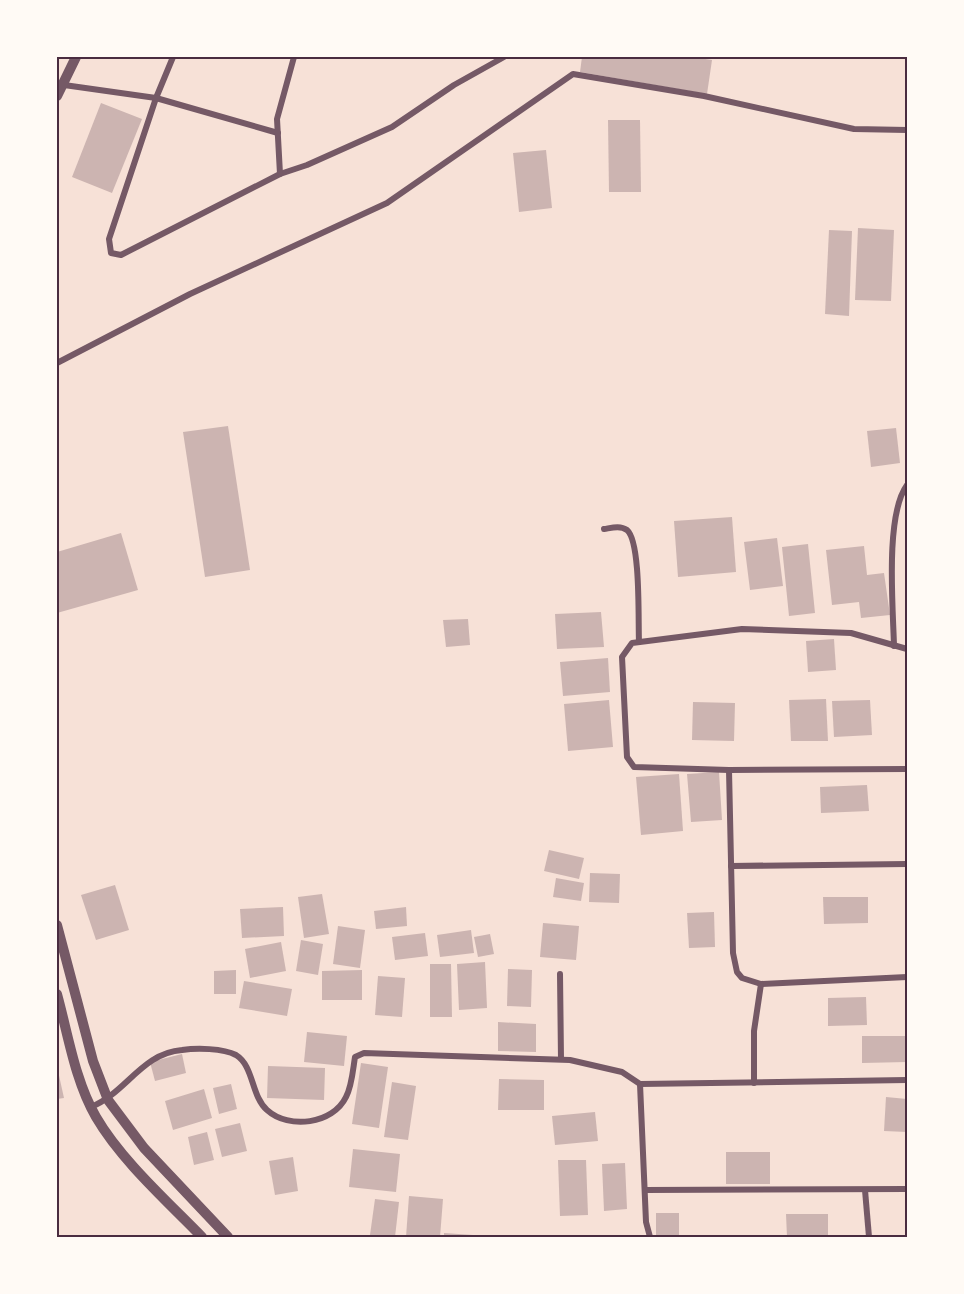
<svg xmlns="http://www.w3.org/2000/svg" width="964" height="1294" font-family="'Titillium Web',sans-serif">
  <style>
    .building { fill: #ccb4b1 }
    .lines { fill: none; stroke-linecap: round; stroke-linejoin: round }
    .minor { stroke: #755966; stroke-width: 6 }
    .tertiary { stroke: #755966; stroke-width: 10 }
    .neatline { fill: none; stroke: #4a2c40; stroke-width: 2 }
  </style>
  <rect width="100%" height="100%" fill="#f7e1d7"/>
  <g class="building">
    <path d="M582 57H692L712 60 707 94 580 72Z"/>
    <path d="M101 103 142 119 112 193 72 177Z"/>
    <path d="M608 120H640L641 192H609Z"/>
    <path d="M546 150 552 208 519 212 513 153Z"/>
    <path d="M858 228 894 230 891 301 855 300Z"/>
    <path d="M829 230 852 231 849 316 825 314Z"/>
    <path d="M228 426 250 570 205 577 183 432Z"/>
    <path d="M896 428 900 463 871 467 867 431Z"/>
    <path d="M732 517 736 572 678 577 674 521Z"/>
    <path d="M121 533 138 590 57 613V552Z"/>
    <path d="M777 538 783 586 750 590 744 542Z"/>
    <path d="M808 544 815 613 789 616 782 547Z"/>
    <path d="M864 546 867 575 884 573 890 615 861 618 859 602 832 605 826 550Z"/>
    <path d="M601 612 604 647 557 649 555 614Z"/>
    <path d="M468 619 470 645 446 647 443 620Z"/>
    <path d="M834 639 836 670 808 672 806 641Z"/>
    <path d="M608 658 610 692 563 696 560 662Z"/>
    <path d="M826 699 828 741H791L789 700Z"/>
    <path d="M609 700 613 747 568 751 564 704Z"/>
    <path d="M870 700 872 735 834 737 832 701Z"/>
    <path d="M693 702 735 703 734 741 692 740Z"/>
    <path d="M719 772 722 820 691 822 687 774Z"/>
    <path d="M679 774 683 831 641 835 636 777Z"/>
    <path d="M867 785 869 811 821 813 820 787Z"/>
    <path d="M549 850 584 858 579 879 544 871Z"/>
    <path d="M590 873 620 874 619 903 589 902Z"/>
    <path d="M556 878 584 883 581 901 553 897Z"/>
    <path d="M115 885 129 930 96 940 81 895Z"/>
    <path d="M322 894 329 934 304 938 298 897Z"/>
    <path d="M823 897H868V923L824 924Z"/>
    <path d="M283 907 284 936 242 938 240 909Z"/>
    <path d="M406 907 407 926 376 929 374 911Z"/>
    <path d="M714 912 715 947 689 948 687 913Z"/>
    <path d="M543 923 579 926 576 960 540 957Z"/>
    <path d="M338 926 365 930 360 968 333 964Z"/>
    <path d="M471 930 474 953 440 957 437 935Z"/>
    <path d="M425 933 428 956 395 960 392 937Z"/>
    <path d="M490 934 494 954 478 957 474 937Z"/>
    <path d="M301 940 323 944 318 975 296 971Z"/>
    <path d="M281 942 286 971 250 978 245 949Z"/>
    <path d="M485 962 487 1008 459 1010 457 964Z"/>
    <path d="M430 964H451L452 1017H430Z"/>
    <path d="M508 969 532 970 531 1007 507 1006Z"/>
    <path d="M236 970V994H214V971Z"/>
    <path d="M362 970V1000H322V971Z"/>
    <path d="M378 976 405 978 402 1017 375 1015Z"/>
    <path d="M244 981 292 989 287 1016 239 1008Z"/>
    <path d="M866 997 867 1025 828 1026V998Z"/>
    <path d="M498 1022 536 1024V1052L498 1051Z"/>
    <path d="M307 1032 347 1036 344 1066 304 1062Z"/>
    <path d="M862 1036H907V1062L862 1063Z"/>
    <path d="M182 1054 186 1073 155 1081 150 1062Z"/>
    <path d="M361 1063 388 1067 379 1128 352 1124Z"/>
    <path d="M268 1066 325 1068 324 1100 267 1098Z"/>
    <path d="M58 1071 64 1098 57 1099V1072Z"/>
    <path d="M499 1079 544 1080V1110H498Z"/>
    <path d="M392 1082 416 1086 408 1140 384 1137Z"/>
    <path d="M231 1084 237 1109 219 1114 213 1088Z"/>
    <path d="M204 1089 212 1118 173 1130 165 1101Z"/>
    <path d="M886 1097 907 1099V1132L884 1131Z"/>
    <path d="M595 1112 598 1141 555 1145 552 1116Z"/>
    <path d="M240 1123 247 1151 222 1157 215 1129Z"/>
    <path d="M207 1132 214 1160 194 1165 188 1137Z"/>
    <path d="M353 1149 400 1154 396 1192 349 1187Z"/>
    <rect x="726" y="1152" width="44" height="32"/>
    <path d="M293 1157 298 1191 275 1195 269 1161Z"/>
    <path d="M558 1160H586L588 1215 560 1216Z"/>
    <path d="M625 1163 627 1209 604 1211 602 1164Z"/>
    <path d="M409 1196 443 1199 440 1237H406Z"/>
    <path d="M375 1199 399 1202 395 1237 370 1235Z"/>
    <rect x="656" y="1213" width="23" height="24"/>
    <path d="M786 1214H828V1237H787Z"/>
    <path d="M444 1233 473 1235 472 1237H444Z"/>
  </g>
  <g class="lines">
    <g class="minor">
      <path d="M173 57 156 98 109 239 111 253 121 255 280 174 307 165 392 127 454 85 504 57"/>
      <path d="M57 84 156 98 278 133"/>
      <path d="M280 174 277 119 294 57"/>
      <path d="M57 363 190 294 387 203 573 74 704 96 854 129 907 130"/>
      <path d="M604 529C611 528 620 525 627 530 641 542 638 621 639 642"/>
      <path d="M894 646C893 607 885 515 907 485"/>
      <path d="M907 649 851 633 742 629 632 643 622 657 627 757 634 767 729 770 907 769"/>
      <path d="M729 770 733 953 737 972 742 978 761 984 907 977"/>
      <path d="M731 866 907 864"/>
      <path d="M560 974 561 1059"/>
      <path d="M754 1083V1031L761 984"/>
      <path d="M640 1084 907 1080"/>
      <path d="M640 1084 646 1222 650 1237"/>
      <path d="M91 1107C126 1093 142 1053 182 1050 196 1048 223 1048 236 1055 254 1066 251 1096 267 1110 289 1130 333 1124 346 1097 352 1086 353 1069 355 1057L364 1053 570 1060 622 1072 640 1084"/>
      <path d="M645 1190 907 1189"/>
      <path d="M865 1190 869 1237"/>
    </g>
    <g class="tertiary">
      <path d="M57 96 76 57"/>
      <path d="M57 925 93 1061 108 1100 144 1148 228 1237"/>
      <path d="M57 994C68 1034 75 1081 96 1117 121 1160 167 1201 202 1237"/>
    </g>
  </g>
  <rect width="964" height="1294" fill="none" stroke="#fffaf5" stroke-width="117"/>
  <rect x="58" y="58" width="848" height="1178" class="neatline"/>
</svg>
